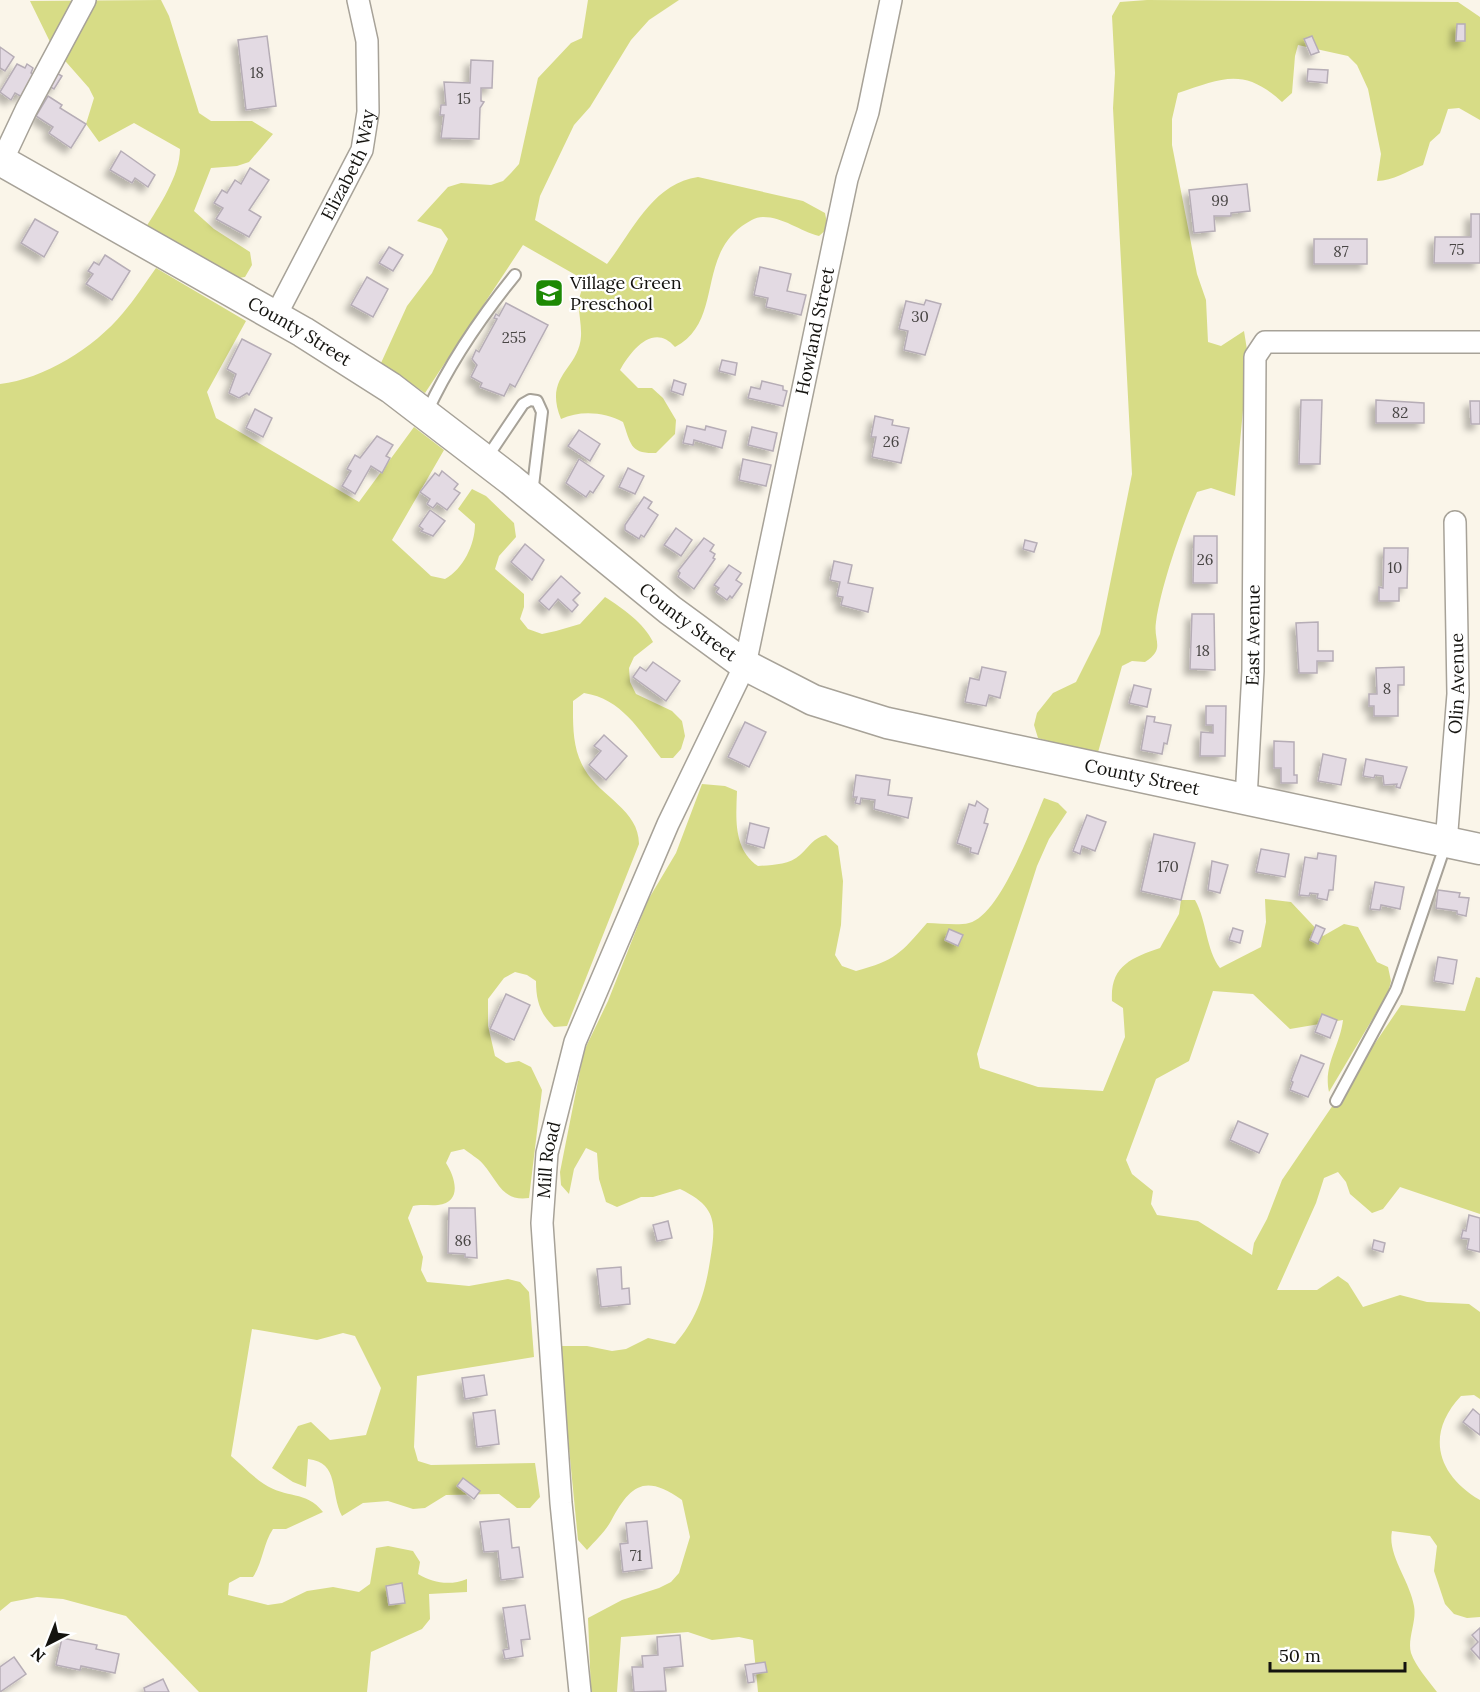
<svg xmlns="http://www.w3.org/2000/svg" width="1480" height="1692" font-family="Lora,serif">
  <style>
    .green { fill: #d7dc86 }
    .building { fill: #e3dae3; stroke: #b6adb6; stroke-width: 1.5; filter: url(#shadow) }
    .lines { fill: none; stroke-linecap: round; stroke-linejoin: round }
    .lane-casing { stroke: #a7a298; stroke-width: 14 }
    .street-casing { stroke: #a7a298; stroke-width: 24 }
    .secondary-casing { stroke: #a7a298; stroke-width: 33 }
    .lane { stroke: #fff; stroke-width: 10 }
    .street { stroke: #fff; stroke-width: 21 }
    .secondary { stroke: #fff; stroke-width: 30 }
    .labels { text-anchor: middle; stroke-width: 4.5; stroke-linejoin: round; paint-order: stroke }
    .number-label { font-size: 15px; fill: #484544 }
    .street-label { font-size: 18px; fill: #14130f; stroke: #fff }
    .poi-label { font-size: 18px; fill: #14130f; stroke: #fff; text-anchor: start }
  </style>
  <defs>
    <filter id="shadow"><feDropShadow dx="-5.5" dy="5.5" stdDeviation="3" flood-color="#0004"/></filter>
  </defs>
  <rect width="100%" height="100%" fill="#faf5e9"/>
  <g class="green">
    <path d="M161 0 169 16 199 113 211 121H252L273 134 249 162 237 166 211 168 194 211 214 229 250 252 252 265 245 277 232 279 145 229C159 206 180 176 180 149L134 123 99 142 86 124 94 98 89 88 52 46 30 1Z"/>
    <path d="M588 0H679L649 20 631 40 590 107 574 125 540 196 535 220 607 264C632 232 653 183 698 177L803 201 825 213 828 228 819 236C800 231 783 217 763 217 755 217 748 222 742 226 697 259 723 322 675 347 654 322 631 350 620 370L638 388H652L663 398 676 420 675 434 656 453C630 454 631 444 623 422 605 412 580 410 561 419 543 375 579 370 581 336 582 316 572 298 588 282L523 245 425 393 381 363 407 306 432 273 448 239 441 229 417 221 448 187 461 183 491 185 503 181 511 173 519 164 538 78 571 43 582 38Z"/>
    <path d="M1147 0 1458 2 1480 17V120L1459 108 1448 109 1440 133 1430 142 1423 165C1407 171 1393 181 1377 181L1381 154 1368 89 1357 65 1348 56 1298 45 1295 56 1292 93 1282 102C1244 67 1223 78 1178 93L1172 119V145L1197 274 1206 300 1208 342 1221 346 1244 331 1248 356 1235 496 1211 488 1197 492C1182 525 1161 586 1156 622 1153 642 1166 648 1145 662L1132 661 1122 666 1097 756 1038 738 1034 725 1037 713 1053 693 1076 682 1100 634 1132 474 1113 108 1115 73 1112 16 1120 2Z"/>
    <path d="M156 268 246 321 207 392 216 418 359 502 414 427 444 450 392 540 431 576 445 579C463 569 475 545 475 524L458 509 472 489 486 496 514 523 516 537 499 556 495 569 524 594V607L520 619 528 629 542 634 556 631 580 624 605 597C622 608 644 623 653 642L634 657 629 668 630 682 636 694 672 711 682 721 685 736 681 749 673 758H661C639 730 622 699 584 693L573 701C573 725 572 749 585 770 601 797 639 810 639 844L567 1026 554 1027C540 1014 536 1000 536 981L527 975 515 972 504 978 488 999V1026L495 1056 506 1063 519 1061 531 1067 542 1090 529 1198C502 1202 498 1181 483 1164 478 1158 470 1154 464 1149L451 1152 446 1163C455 1177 463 1202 438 1205 430 1206 422 1204 413 1206L408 1218 423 1257 421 1270 427 1282 469 1286 508 1279 520 1282 529 1292 534 1357 417 1376 414 1447 418 1461 431 1465 535 1463 540 1497 530 1508H517L499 1494 446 1495 425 1508 413 1509 388 1501 363 1503 342 1516C330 1494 340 1462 308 1459L306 1487 293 1482 272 1468 298 1426 311 1422 330 1440 366 1435 381 1388 355 1336 343 1333 317 1340 252 1329 231 1456C242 1465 252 1476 264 1484 286 1499 306 1490 323 1512L286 1529H273C263 1544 263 1562 253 1577H240L229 1583 228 1595 268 1605 282 1603 307 1591 333 1587 359 1592 370 1584 376 1548 388 1546 413 1551 420 1562 418 1574C433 1583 450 1586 467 1579V1592L429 1594 430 1619 422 1629 371 1652 367 1692H199L126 1616 63 1599 37 1597 11 1602 0 1611V384C44 379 94 348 123 313 135 299 145 283 156 268Z"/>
    <path d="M702 784 725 786 737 791C736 818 733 849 758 866 772 865 789 865 800 855 810 846 813 838 826 835L838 846 843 881 841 925 835 955 842 966 856 971C896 960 900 954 927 923 940 923 957 926 969 923 1000 916 1032 826 1044 798L1058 803 1067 812 1049 839 1037 866 977 1054 980 1068 1038 1087 1103 1091 1125 1037 1123 1008 1112 1001C1110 966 1131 958 1160 948L1179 914 1181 900H1195C1207 921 1206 950 1220 968L1261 947 1266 922 1265 899 1291 902 1323 936 1344 924 1358 927 1377 962 1388 967 1391 981 1388 993 1329 1092C1323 1065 1340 1046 1343 1020L1290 1029 1253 994 1213 991 1189 1061 1156 1079 1126 1160 1132 1174 1153 1191 1151 1204 1157 1215 1198 1221 1252 1255 1254 1243 1267 1219 1282 1180 1401 1005 1465 1011 1476 977 1480 978V1214L1400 1187 1383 1209 1372 1213 1350 1194 1346 1182 1338 1172 1324 1178 1316 1203 1277 1290H1317L1338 1276 1348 1283 1363 1307 1400 1295 1427 1302 1469 1304 1480 1312V1399L1474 1395 1461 1396C1425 1434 1437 1475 1480 1500V1617L1467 1618 1454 1614 1445 1604 1434 1571 1437 1546 1430 1536 1392 1531C1387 1555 1410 1581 1414 1606 1417 1621 1407 1639 1411 1653 1416 1667 1428 1680 1437 1692H758L753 1640 739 1637 712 1640 688 1632 621 1637 617 1692H591L588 1618 622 1600 659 1588 671 1582 679 1573 690 1537 682 1500C644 1473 630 1486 611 1521 605 1532 595 1541 587 1550L578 1540 559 1346H587L612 1351 626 1349 648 1338 675 1344C697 1319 705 1293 710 1261 716 1224 718 1207 680 1189L653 1197H641L617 1207 606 1202 599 1179 597 1153 586 1148 574 1169 569 1194 561 1185 560 1172 584 1051 608 1001 648 900 676 853Z"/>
  </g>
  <g class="building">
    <path d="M1457 24H1465V41H1456Z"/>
    <path d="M267 36 276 106 246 110 238 40Z"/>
    <path d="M1312 36 1319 52 1311 55 1304 39Z"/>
    <path d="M0 47 14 57 5 71 0 68Z"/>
    <path d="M471 60 493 61 492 88H481V101L484 102 480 108 479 139 441 138 444 115H440L441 105H446L444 82 470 83Z"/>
    <path d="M17 64 25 68 27 64 33 68 31 73 35 75 22 97 15 93 11 100 0 92Z"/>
    <path d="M1308 69 1328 70 1327 83 1307 81Z"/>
    <path d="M53 71 62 76 54 89 45 84Z"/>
    <path d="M48 96 62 105 60 108 86 124 71 148 49 133 53 127 36 116Z"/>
    <path d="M121 151 155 175 148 187 135 178 132 183 110 170Z"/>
    <path d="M250 168 269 180 249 210 261 217 249 237 216 219 223 208 214 203 222 190 227 193 235 180 241 184Z"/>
    <path d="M1247 184 1250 211 1231 213V216H1214L1215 231 1194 233 1189 190Z"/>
    <path d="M1471 214H1480V263H1434L1435 237H1471Z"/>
    <path d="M35 219 58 232 44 257 21 243Z"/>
    <rect x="1314" y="239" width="53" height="25"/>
    <path d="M389 247 403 255 393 271 379 263Z"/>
    <path d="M105 255 130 271 112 300 86 284 93 274 88 271 94 262 99 265Z"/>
    <path d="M760 267 791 274 787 291 806 295 801 315 766 307 768 298 754 295Z"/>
    <path d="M367 277 388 289 373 317 351 305Z"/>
    <path d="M926 300 941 304 925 355 904 350 908 331 899 329 906 301 924 305Z"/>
    <path d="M506 303 548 325 515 387 510 384 504 396 480 387 482 383 471 377 477 365 472 359 476 350 479 352 497 319 494 318 496 314 499 316Z"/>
    <path d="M242 339 271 354 249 395 247 393 239 398 229 393 236 374 227 369Z"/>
    <path d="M722 360 737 363 735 375 719 371Z"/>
    <path d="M674 380 686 384 683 395 671 391Z"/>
    <path d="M762 381 783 386V390L787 391 783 406 748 398 751 387 760 389Z"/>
    <path d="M1301 400H1322L1320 464H1299Z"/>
    <path d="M1376 400 1424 403V423H1376Z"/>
    <path d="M1470 401H1480V424H1471Z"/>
    <path d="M255 409 272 418 263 437 246 428Z"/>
    <path d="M875 416 893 420 892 425 909 428 901 463 872 457 876 437H871Z"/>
    <path d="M687 426 705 430 706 426 726 431 722 448 694 440 693 445 683 443Z"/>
    <path d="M752 427 777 433 773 451 748 445Z"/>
    <path d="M579 430 600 444 590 461 568 446Z"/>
    <path d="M377 436 393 445 386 456 390 458 382 473 371 466 355 494 342 486 351 471 347 469 355 455 360 458Z"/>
    <path d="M579 459 604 476 593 493 590 491 586 497 566 483Z"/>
    <path d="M743 459 771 465 766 486 739 480Z"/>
    <path d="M628 468 644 476 635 494 619 487Z"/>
    <path d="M442 471 458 484 454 489 460 493 447 510 437 503 433 508 427 504 430 499 420 492 435 473 439 476Z"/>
    <path d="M644 497 652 502 648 508 658 515 644 537 641 535 639 539 625 530V525Z"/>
    <path d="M430 510 445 521 433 536 421 531 423 529 419 526Z"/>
    <path d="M676 528 692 540 681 556 664 545Z"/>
    <path d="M1194 536H1217V583H1193Z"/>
    <path d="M704 538 714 545 710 551 715 554 713 558 715 559 694 589 678 577 680 573 678 571Z"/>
    <path d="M1025 540 1037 543 1034 552 1023 549Z"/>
    <path d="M525 544 544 560 532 580 511 562Z"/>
    <path d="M1384 548H1408L1407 588H1399V601H1379V587L1383 588Z"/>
    <path d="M834 561 852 565 848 583 873 588 868 612 841 605 843 597 837 596 840 582 830 580Z"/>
    <path d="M729 565 741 573 736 580 742 584 732 598 730 596 727 600 716 592 719 588 714 585Z"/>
    <path d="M561 576 580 593 573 600 578 605 572 612 558 599 549 610 539 601Z"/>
    <path d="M1192 614H1214L1215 670 1190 669Z"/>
    <path d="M1318 622V651H1333V661H1317V673H1299L1296 623Z"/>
    <path d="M653 662 680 681 666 701 633 677 640 667 646 671Z"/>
    <path d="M982 667 1006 672 1000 698 989 695 986 706 965 702 970 678 979 680Z"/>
    <path d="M1404 667V685H1398V716H1374V706H1369V694H1377L1376 668Z"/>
    <path d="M1134 685 1151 689 1147 707 1129 703Z"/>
    <path d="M1206 706H1226L1225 756H1200L1201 732 1213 733V725H1206Z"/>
    <path d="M1147 716 1155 717 1154 722 1171 725 1167 744 1164 743 1162 754 1141 750Z"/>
    <path d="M745 722 766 732 749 767 728 757Z"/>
    <path d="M604 735 627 756 606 780 589 765 601 751 594 746Z"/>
    <path d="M1274 741 1294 742V775H1297V783H1281V768H1274Z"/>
    <path d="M1323 754 1346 759 1341 785 1318 781Z"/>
    <path d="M1366 759 1407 767 1400 788 1396 787 1397 784 1384 785 1383 776 1375 775 1374 778 1363 776Z"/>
    <path d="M856 775 890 780 888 795 912 798 908 818 874 809 875 800 861 798 860 804 855 803 857 797H853Z"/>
    <path d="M977 801 988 809 984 823 988 824 978 854 970 852 971 848 957 843 969 804 975 806Z"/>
    <path d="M1087 815 1106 822 1095 851 1082 846 1080 854 1073 851Z"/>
    <path d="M750 823 769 828 764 848 746 843Z"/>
    <path d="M1154 834 1195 843 1181 900 1141 891Z"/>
    <path d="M1261 849 1289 854 1285 877 1256 872Z"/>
    <path d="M1318 853 1336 856 1333 890H1329L1327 900 1317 898 1318 894 1310 893 1309 896 1299 895 1305 857 1317 859Z"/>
    <path d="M1212 861 1228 865 1220 893 1208 890Z"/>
    <path d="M1375 882 1404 887 1400 909 1381 905 1380 910 1370 909Z"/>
    <path d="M1438 890 1460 893 1459 897 1469 898 1466 916 1457 914V911L1436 908Z"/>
    <path d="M1316 925 1325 929 1318 944 1310 940Z"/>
    <path d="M1233 928 1243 931 1240 943 1229 940Z"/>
    <path d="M949 929 963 935 958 946 945 940Z"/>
    <path d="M1438 957 1457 960 1453 984 1434 981Z"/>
    <path d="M506 994 530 1005 514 1040 490 1029Z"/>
    <path d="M1322 1014 1337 1020 1330 1038 1315 1032Z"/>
    <path d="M1301 1055 1324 1064 1308 1097 1290 1090 1293 1082 1291 1081Z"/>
    <path d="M1238 1121 1268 1134 1259 1153 1230 1140Z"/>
    <path d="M449 1208H475L477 1258 465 1257V1254L448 1253Z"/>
    <path d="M1469 1215 1480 1218V1252L1467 1249 1469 1239 1461 1238 1463 1230 1466 1231Z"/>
    <path d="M668 1221 672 1238 657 1241 653 1225Z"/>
    <path d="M1374 1240 1385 1243 1383 1252 1372 1249Z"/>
    <path d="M621 1267 622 1289 629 1288 630 1304 601 1307 597 1269Z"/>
    <path d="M484 1375 487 1395 465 1399 462 1378Z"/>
    <path d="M1473 1409 1480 1415V1435L1463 1422Z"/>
    <path d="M495 1410 499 1444 477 1447 473 1413Z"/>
    <path d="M463 1478 480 1491 474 1499 457 1486Z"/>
    <path d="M509 1519 512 1548 519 1547 523 1577 501 1580 498 1551 484 1552 480 1522Z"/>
    <path d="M647 1521 652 1568 623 1572 620 1544 628 1543 626 1523Z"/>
    <path d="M402 1583 405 1603 389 1605 386 1586Z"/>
    <path d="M525 1605 530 1639 521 1640 523 1656 505 1659 503 1650 509 1649 503 1608Z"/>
    <path d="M1480 1628V1659L1471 1649 1478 1642 1472 1635Z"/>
    <path d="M680 1635 683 1666 664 1668 666 1691 634 1692 632 1667H643L642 1656 658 1655 657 1637Z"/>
    <path d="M62 1638 97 1645 96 1649 119 1654 115 1673 81 1666 80 1670 56 1665Z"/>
    <path d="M14 1657 26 1674 0 1692V1667Z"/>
    <path d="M765 1662 767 1672 753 1674 754 1682 748 1683 745 1665Z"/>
    <path d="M163 1679 169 1692H145L144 1688Z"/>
  </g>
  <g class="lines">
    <g class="lane-casing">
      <g id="lane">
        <path d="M427 412C450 362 481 317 515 275"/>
        <path d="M486 459 523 404 530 400 537 401 542 412 532 494"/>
        <path d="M1336 1101 1396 990 1446 843"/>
      </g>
    </g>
    <g class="street-casing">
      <g id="street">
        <path d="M2 161 26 110 85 0"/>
        <path id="s1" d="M275 317 362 150 368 112 367 41 358 0"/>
        <path id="s2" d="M1246 799 1253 671 1255 357 1265 342H1480"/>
        <path id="s3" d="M1446 843 1458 694 1455 522"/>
        <path id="s4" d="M580 1692 561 1503 542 1223 547 1153 575 1042 668 824 745 665 847 179 868 112 891 0"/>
      </g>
    </g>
    <g class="secondary-casing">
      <g id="secondary">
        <path id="s5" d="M0 160 303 332 391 388 511 480 670 610 745 665 813 700 887 723 1480 849"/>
      </g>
    </g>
    <use href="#lane" class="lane"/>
    <use href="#street" class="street"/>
    <use href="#secondary" class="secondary"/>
  </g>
  <defs>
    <g id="school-square" transform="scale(1.5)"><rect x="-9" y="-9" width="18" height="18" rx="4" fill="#1d8904" stroke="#fff"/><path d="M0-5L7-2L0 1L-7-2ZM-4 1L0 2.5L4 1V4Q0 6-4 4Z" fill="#fff"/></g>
  </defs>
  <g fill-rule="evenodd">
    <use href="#school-square" x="549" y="293"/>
  </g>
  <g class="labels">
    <g class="number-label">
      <text x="257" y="78">18</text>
      <text x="464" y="104">15</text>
      <text x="1220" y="206">99</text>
      <text x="1457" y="255">75</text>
      <text x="1341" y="257">87</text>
      <text x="920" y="322">30</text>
      <text x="514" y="343">255</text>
      <text x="1400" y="418">82</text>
      <text x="891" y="447">26</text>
      <text x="1205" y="565">26</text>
      <text x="1395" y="573">10</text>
      <text x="1203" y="656">18</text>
      <text x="1387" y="694">8</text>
      <text x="1168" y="872">170</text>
      <text x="463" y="1246">86</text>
      <text x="636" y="1561">71</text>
    </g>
    <g class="street-label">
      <text dy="6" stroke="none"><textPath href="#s1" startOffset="170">Elizabeth Way</textPath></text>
      <text dy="6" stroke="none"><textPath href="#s5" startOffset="345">County Street</textPath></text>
      <text dy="6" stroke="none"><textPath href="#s4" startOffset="1410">Howland Street</textPath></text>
      <text dy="6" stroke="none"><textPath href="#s5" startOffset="831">County Street</textPath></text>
      <text dy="6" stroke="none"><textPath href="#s2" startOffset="164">East Avenue</textPath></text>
      <text dy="6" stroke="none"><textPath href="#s3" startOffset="160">Olin Avenue</textPath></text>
      <text dy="6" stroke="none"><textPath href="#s5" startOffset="1317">County Street</textPath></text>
      <text dy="6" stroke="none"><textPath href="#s4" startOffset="534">Mill Road</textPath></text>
    </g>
    <g class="poi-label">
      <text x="570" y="289">Village Green<tspan x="570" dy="21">Preschool</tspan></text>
    </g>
  </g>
  <g transform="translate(48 1644) rotate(222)" stroke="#ffffff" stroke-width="4.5" paint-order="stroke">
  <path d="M0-4.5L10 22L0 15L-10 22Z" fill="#14130f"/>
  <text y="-9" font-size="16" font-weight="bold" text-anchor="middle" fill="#14130f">N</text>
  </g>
  <path d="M1270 1662v9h135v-9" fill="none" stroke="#14130f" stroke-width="3"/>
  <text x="1279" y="1662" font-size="18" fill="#14130f" stroke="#ffffff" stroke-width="4.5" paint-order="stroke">50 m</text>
</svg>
